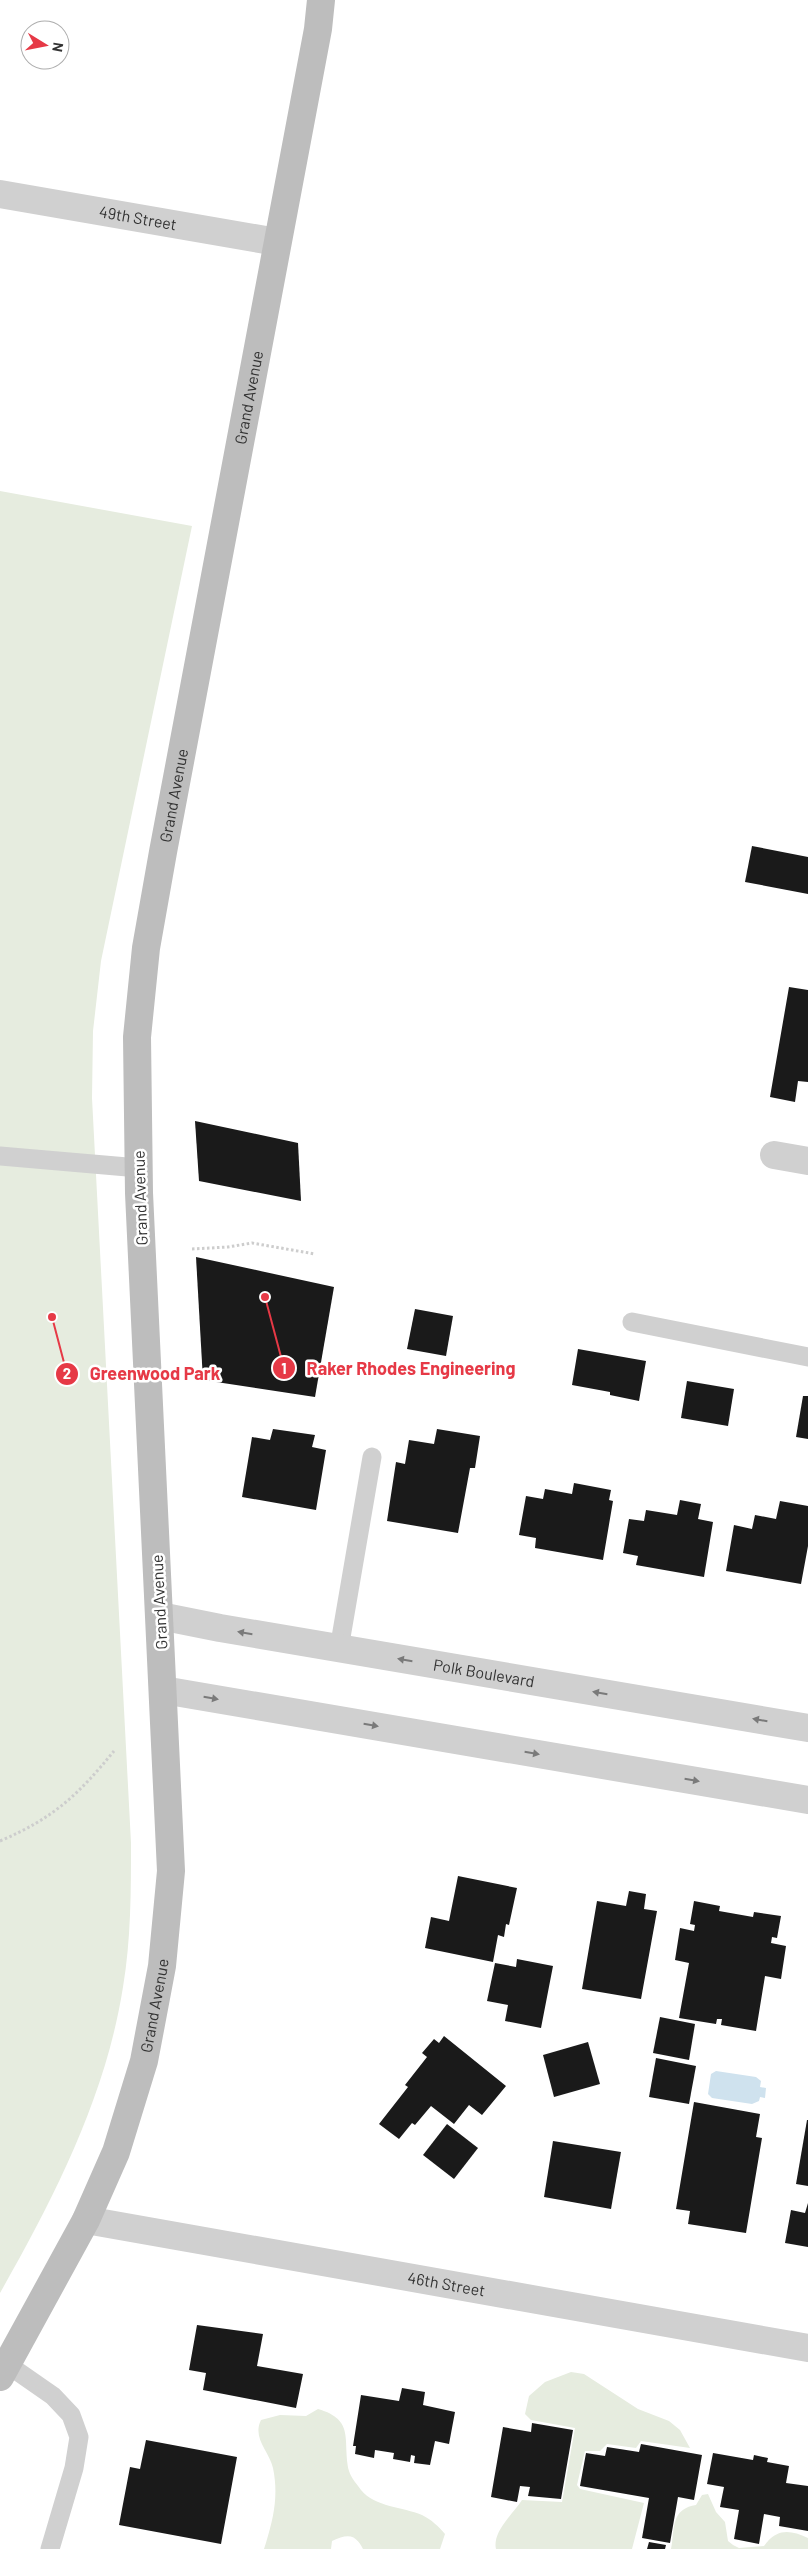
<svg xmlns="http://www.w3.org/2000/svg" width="808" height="2549" font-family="Barlow,sans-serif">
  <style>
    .green { fill: #e6ecdf }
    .water { fill: #cfe2ee }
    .building { fill: #1a1a1a }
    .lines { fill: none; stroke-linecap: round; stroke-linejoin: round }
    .path { stroke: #cdcdcd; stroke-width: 3; stroke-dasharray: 2.5 2.5; stroke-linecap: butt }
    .service { stroke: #d0d0d0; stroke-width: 19 }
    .minor { stroke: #d0d0d0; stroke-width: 28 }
    .secondary { stroke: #bdbdbd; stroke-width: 28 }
    .oneway { fill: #7a7a7a }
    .labels { text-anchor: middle; stroke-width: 5; stroke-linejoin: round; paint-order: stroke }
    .street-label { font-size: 16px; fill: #333; stroke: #fff }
    .leader { fill: none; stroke: #e63946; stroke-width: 2 }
    .callout-dot { fill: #e63946; stroke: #fff; stroke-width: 2 }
    .mark-label { font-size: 15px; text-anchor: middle; font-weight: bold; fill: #fff }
    .callout-label { font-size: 18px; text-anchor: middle; font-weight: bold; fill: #e63946; stroke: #fff; stroke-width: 5; stroke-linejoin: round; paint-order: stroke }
  </style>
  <rect width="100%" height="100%" fill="#fff"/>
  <g class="green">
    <path d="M0 491 192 526 101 961 93 1031 92 1098 131 1843C131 1891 131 1939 123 1987 106 2096 54 2198 0 2293Z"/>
    <path d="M571 2372 584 2374 638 2409 669 2421 680 2430 690 2448 641 2441 636 2448 607 2444 600 2451H585L577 2485 580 2489 644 2503 632 2549H496C492 2532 513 2514 522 2500L562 2502 575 2428 531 2420 525 2414 529 2396 545 2382Z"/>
    <path d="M318 2409C356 2420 342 2441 349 2471 351 2478 357 2484 361 2490 375 2507 403 2507 422 2515 432 2520 438 2526 445 2534L440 2549H363C355 2533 347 2534 332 2541L331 2549H264C273 2521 279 2497 273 2468 269 2451 252 2438 261 2420L280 2415 306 2416Z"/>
    <path d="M708 2494 716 2512 725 2522 728 2541 733 2545 739 2548 764 2546C776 2529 789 2529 808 2538V2549H671C675 2527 671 2509 696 2505L702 2495Z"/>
  </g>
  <path class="water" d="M716 2071 756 2077 761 2081 760 2087 766 2088 765 2098 760 2097 759 2101 752 2104 712 2098 708 2094 711 2074Z"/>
  <g class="building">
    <path d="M752 846 808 857V894L745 882Z"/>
    <path d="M789 987 808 990V1082L798 1081 795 1102 770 1097Z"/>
    <path d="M195 1121 298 1143 301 1201 199 1181Z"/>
    <path d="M196 1257 334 1287 315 1397 203 1380Z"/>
    <path d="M415 1309 453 1316 446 1356 407 1349Z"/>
    <path d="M578 1349 646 1361 639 1401 610 1395V1392L572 1385Z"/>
    <path d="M687 1381 734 1389 728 1426 681 1418Z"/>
    <path d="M803 1396H808V1439L796 1437Z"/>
    <path d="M273 1429 315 1435 312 1447 326 1450 316 1510 242 1497 252 1437 270 1440Z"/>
    <path d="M437 1429 480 1436 475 1468H470L458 1533 387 1521 396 1462 405 1464 409 1440 434 1444Z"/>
    <path d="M574 1483 611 1490 609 1500 613 1501 603 1560 535 1548 536 1538 519 1535 526 1496 543 1499 545 1489 572 1494Z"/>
    <path d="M680 1500 701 1504 698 1519 713 1522 704 1577 636 1565 638 1556 623 1553 629 1519 644 1521 646 1510 677 1515Z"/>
    <path d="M780 1501 808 1506V1546L801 1584 726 1571 734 1525 752 1529 755 1515 776 1519Z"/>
    <path d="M458 1876 517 1888 509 1925 506 1924 504 1937 498 1935 493 1962 425 1948 431 1917 449 1921Z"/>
    <path d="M629 1891 646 1894 644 1909 657 1911 641 1999 582 1989 597 1901 626 1906Z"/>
    <path d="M694 1901 720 1906 719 1911 753 1917 754 1912 781 1916 777 1938 772 1937 771 1943 786 1946 781 1979 765 1976 756 2031 721 2025 722 2019H717L716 2024 679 2018 689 1963 675 1960 680 1928 694 1931 695 1925 690 1924Z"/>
    <path d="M517 1959 553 1966 541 2028 505 2021 508 2005 487 2001 495 1963 516 1967Z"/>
    <path d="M660 2017 695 2024 689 2060 653 2053Z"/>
    <path d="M444 2036 506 2086 482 2115 469 2105 454 2124 431 2106 415 2125 412 2123 399 2139 379 2124 408 2087 405 2085 427 2057 422 2053 434 2039 439 2043Z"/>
    <path d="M588 2042 600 2084 554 2097 543 2055Z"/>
    <path d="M656 2058 696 2066 689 2104 649 2097Z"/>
    <path d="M694 2102 760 2114 756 2137 762 2138 746 2233 688 2224 690 2211 676 2209Z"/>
    <path d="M807 2120H808V2186L796 2184Z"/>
    <path d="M447 2124 478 2148 454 2179 423 2155Z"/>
    <path d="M553 2141 621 2152 611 2209 544 2197Z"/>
    <path d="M808 2203V2247L785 2243 791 2210 805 2213Z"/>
    <path d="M197 2325 263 2334 257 2366 303 2374 296 2408 203 2390 206 2373 189 2370Z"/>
    <path d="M402 2388 425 2392 423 2405 455 2412 449 2444 435 2441 430 2465 414 2463 415 2456 411 2455 410 2462 393 2459 394 2453 375 2450 374 2458 355 2454 356 2446H353L361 2395 399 2401Z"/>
    <path d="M532 2423 573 2430 561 2499 528 2496 530 2487 520 2486 517 2502 491 2497 503 2427 531 2432Z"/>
    <path d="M146 2440 237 2457 221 2544 119 2525 130 2467 140 2469Z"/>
    <path d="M641 2444 702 2455 694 2500 678 2497 670 2543 642 2538 649 2498 580 2486 586 2453 605 2456 607 2447 639 2452Z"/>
    <path d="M713 2453 753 2460 754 2455 768 2458 767 2462 789 2466 786 2483 808 2486V2531L779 2526 780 2517 764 2514 759 2544 734 2539 739 2510 720 2507 724 2487 707 2484Z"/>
    <path d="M649 2542 666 2545 665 2549H647Z"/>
  </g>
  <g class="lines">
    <g class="path">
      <path d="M192 1249 228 1247 252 1243 315 1254"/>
      <path d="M0 1841C54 1818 78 1795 114 1751"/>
    </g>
    <g class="service">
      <path d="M0 1156 139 1168"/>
      <path d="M632 1322 808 1357"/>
      <path d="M339 1649 372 1457"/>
      <path d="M7 2364 53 2396 71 2415 79 2437 74 2468 50 2549"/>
    </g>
    <g class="minor">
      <path id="s1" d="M0 194 277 242"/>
      <path d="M774 1155 808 1161"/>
      <path id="s2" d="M160 1616 220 1628 808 1728"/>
      <path d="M163 1690 808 1800"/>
      <path id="s3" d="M86 2220 808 2348"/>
    </g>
    <path class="secondary" id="s4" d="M0 2377 86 2220 116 2152 144 2061 162 1966 171 1871 139 1193 137 1037 146 948 163 852 318 29 321 0"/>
  </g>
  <defs><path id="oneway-solid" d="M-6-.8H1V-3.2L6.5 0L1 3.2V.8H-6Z" transform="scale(1.25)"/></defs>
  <g class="oneway">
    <use href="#oneway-solid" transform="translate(245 1633) rotate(-170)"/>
    <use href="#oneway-solid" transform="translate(405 1660) rotate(-170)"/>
    <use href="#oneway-solid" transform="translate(600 1693) rotate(-170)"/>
    <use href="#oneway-solid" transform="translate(211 1698) rotate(10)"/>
    <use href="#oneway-solid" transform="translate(760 1720) rotate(-170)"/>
    <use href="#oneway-solid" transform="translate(371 1725) rotate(10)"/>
    <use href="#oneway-solid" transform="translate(532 1753) rotate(10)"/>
    <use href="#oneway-solid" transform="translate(692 1780) rotate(10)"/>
  </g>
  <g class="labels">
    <g class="street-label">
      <text dy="6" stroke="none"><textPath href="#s1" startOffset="140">49th Street</textPath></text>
      <text dy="6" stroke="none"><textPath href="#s4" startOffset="2025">Grand Avenue</textPath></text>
      <text dy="6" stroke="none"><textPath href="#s4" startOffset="1620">Grand Avenue</textPath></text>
      <text transform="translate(140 1198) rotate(-92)" y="6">Grand Avenue</text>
      <text transform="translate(159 1602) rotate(-93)" y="6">Grand Avenue</text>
      <text dy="6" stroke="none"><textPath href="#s2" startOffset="329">Polk Boulevard</textPath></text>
      <text dy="6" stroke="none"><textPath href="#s4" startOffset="405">Grand Avenue</textPath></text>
      <text dy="6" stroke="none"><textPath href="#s3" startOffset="366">46th Street</textPath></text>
    </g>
  </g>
  <path class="leader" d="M265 1297L284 1368M52 1317L67 1374"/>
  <g class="callout-dot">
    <circle cx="265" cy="1297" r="5"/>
    <circle cx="52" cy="1317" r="5"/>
    <circle cx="284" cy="1368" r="12"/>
    <circle cx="67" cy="1374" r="12"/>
  </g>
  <g class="mark-label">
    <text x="284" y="1374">1</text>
    <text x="67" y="1379">2</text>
  </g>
  <g class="callout-label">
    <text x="411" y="1375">Raker Rhodes Engineering</text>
    <text x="155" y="1380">Greenwood Park</text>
  </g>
  <g transform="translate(45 45) rotate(100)"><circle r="24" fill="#ffffff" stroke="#adadad"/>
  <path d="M0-4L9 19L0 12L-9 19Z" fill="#e63946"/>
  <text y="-8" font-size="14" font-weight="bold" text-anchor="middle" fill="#333333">N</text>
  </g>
</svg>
